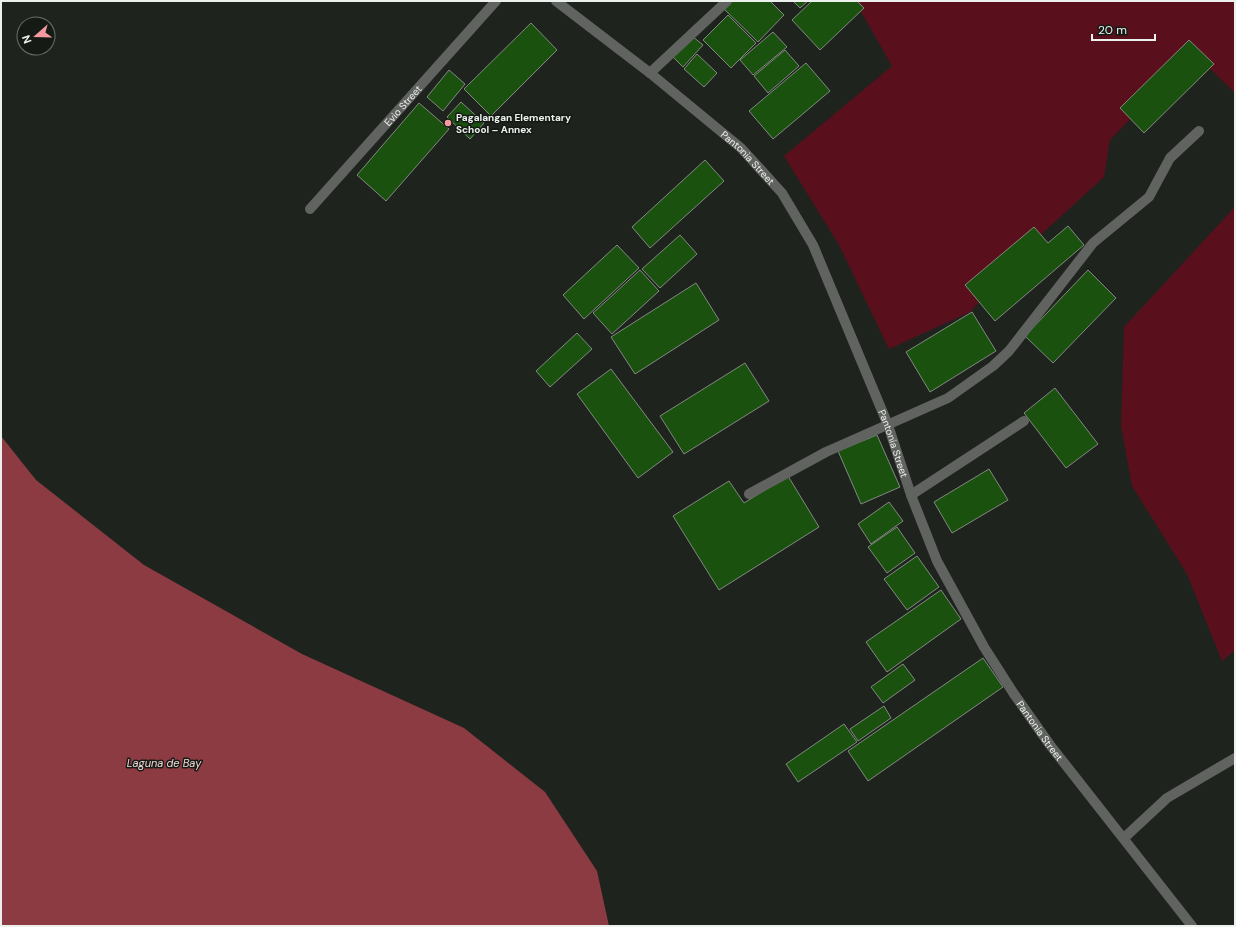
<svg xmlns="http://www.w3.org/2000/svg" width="1236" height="927" font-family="'DM Sans',sans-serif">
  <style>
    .green { fill: #59101c }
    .water { fill: #8d3b42 }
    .building { fill: #1a510f; stroke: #838982 }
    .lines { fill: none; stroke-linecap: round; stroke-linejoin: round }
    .lane { stroke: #616360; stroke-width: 10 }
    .street { stroke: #616360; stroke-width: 10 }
    .poi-dot { fill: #f59b9f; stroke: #151a15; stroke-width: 1.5 }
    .labels { text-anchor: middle; stroke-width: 3; stroke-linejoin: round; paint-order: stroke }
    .street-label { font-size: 10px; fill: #edf1ed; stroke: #151a15 }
    .poi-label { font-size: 10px; font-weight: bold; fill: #edf1ed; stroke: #151a15; text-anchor: start }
    .water-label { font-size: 11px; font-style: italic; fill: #f3dada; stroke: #151a15 }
  </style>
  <rect width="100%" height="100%" fill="#1f231e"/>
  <g class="green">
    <path d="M855 1H1235V93L1194 53 1110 140 1104 177 1036 239 970 312 889 349 839 245 784 156 892 66Z"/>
    <path d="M1235 207V650L1222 661 1187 574 1132 486 1121 426 1124 327Z"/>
  </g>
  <path class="water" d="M1 436 36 480 144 565 302 654 464 728 545 792 597 871 609 926H1Z"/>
  <g class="building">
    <path d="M728 1H770L784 15 758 42 722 7Z"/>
    <path d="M793 1H808L800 8Z"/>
    <path d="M812 1H857L864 8 820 50 792 20Z"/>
    <path d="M728 15 756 43 731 68 703 40Z"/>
    <path d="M531 23 557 50 491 116 464 89Z"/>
    <path d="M773 32 787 47 753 75 740 60Z"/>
    <path d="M692 36 703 45 683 67 673 57Z"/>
    <path d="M1189 40 1214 64 1144 133 1120 108Z"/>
    <path d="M785 50 799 66 768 93 754 76Z"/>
    <path d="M697 54 717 73 704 87 684 69Z"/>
    <path d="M806 63 830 91 773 139 749 111Z"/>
    <path d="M449 70 465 84 443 111 427 97Z"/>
    <path d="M461 102 484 123 470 139 447 117Z"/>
    <path d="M419 103 449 129 386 201 357 175Z"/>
    <path d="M705 160 724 181 650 248 632 227Z"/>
    <path d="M1068 226 1084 245 995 321 965 285 1034 227 1048 243Z"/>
    <path d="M680 235 697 254 660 288 642 269Z"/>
    <path d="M617 245 639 268 584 319 563 295Z"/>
    <path d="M640 270 659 291 612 334 593 313Z"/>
    <path d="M1088 270 1116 298 1053 363 1025 336Z"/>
    <path d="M696 283 719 320 635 374 611 337Z"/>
    <path d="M972 312 996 351 930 392 906 352Z"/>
    <path d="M577 333 592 349 550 387 536 371Z"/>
    <path d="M745 363 769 401 684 454 660 416Z"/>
    <path d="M611 369 673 452 638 478 577 394Z"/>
    <path d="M1055 388 1098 444 1066 468 1024 413Z"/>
    <path d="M877 435 900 487 861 504 838 451Z"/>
    <path d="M989 469 1008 500 952 533 934 502Z"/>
    <path d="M788 476 819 527 719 590 673 516 729 481 744 503Z"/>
    <path d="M889 502 903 521 871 544 858 524Z"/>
    <path d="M897 527 915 553 887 573 868 547Z"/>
    <path d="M917 556 939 587 907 610 884 579Z"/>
    <path d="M941 590 961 619 887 672 866 642Z"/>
    <path d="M983 658 1003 687 868 781 848 751Z"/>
    <path d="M903 664 915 680 883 703 871 687Z"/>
    <path d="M884 706 891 718 858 741 850 729Z"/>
    <path d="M844 724 857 742 798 782 786 764Z"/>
  </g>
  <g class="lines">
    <g class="lane">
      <path d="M749 494 826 452 948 398 993 366 1009 351 1093 243 1149 197 1170 158 1199 131"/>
      <path d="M911 495 1024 421"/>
    </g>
    <g class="street">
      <path id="s1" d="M556 1 650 73 741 148 782 193 813 245 888 425 911 495 937 561 984 647 1014 694 1050 745 1192 926"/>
      <path d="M650 73 727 1"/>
      <path id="s2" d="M310 209 496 1"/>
      <path d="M1124 838 1167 798 1235 758"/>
    </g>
  </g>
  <circle class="poi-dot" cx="448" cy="123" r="4"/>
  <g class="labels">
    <g class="street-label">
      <text dy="4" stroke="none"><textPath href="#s2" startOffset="139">Evio Street</textPath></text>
      <text dy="4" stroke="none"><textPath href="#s1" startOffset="248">Pantonia Street</textPath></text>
      <text dy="4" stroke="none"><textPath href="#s1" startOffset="572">Pantonia Street</textPath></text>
      <text dy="4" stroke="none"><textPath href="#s1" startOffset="896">Pantonia Street</textPath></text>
    </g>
    <g class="poi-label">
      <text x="456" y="121">Pagalangan Elementary<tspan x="456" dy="12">School – Annex</tspan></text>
    </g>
    <g class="water-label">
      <text x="164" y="767">Laguna de Bay</text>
    </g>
  </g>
  <rect width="1236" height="927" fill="none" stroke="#edf1ed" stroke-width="4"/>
  <g transform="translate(36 36) rotate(250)"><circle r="19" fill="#151a15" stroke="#6b706b"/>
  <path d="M0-3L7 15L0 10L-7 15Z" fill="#f59b9f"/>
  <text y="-6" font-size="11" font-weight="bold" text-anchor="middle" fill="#edf1ed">N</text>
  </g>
  <path d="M1092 34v6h63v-6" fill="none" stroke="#edf1ed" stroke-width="2"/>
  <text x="1098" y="34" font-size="12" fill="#edf1ed" stroke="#151a15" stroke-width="3" paint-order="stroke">20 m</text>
</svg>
